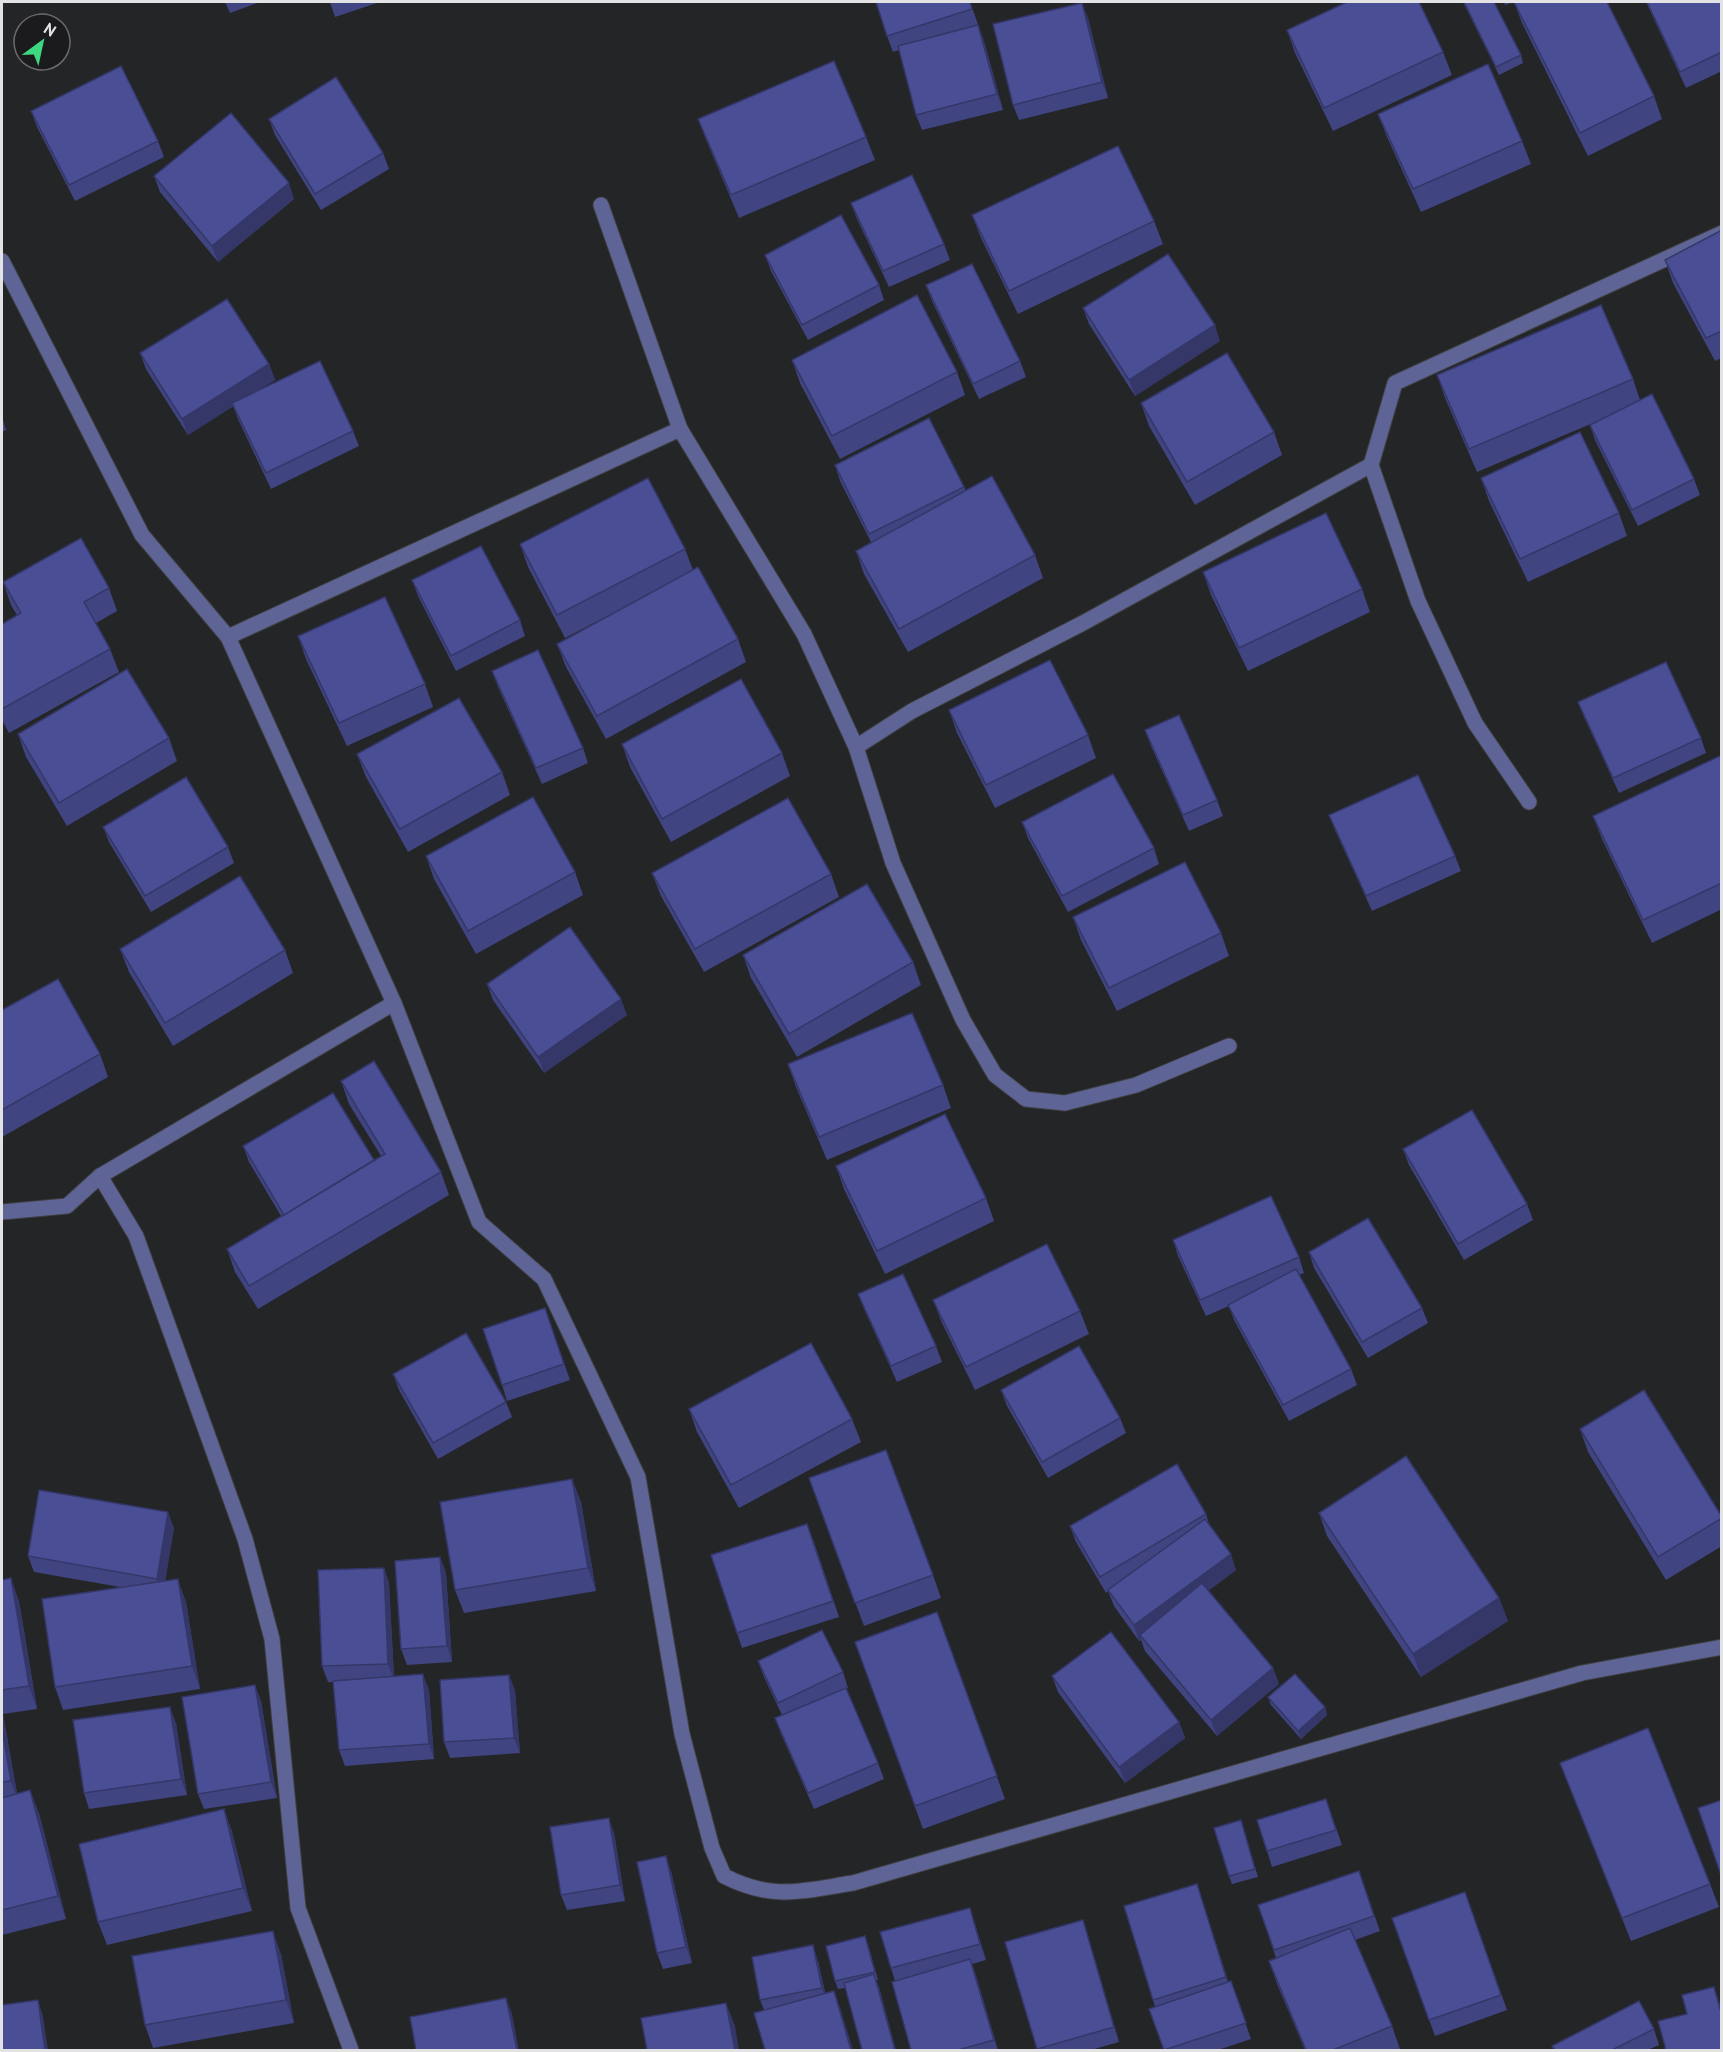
<svg xmlns="http://www.w3.org/2000/svg" width="1723" height="2052" font-family="'PT Sans',sans-serif">
  <style>
    .lines { fill: none; stroke-linecap: round; stroke-linejoin: round }
    .minor-casing { stroke: #3f4042; stroke-width: 17 }
    .minor { stroke: #5e6495; stroke-width: 15 }
    .wall { fill: #404480 }
    .shaded-wall { fill: #343768 }
    .building { fill: #4a4f95; stroke: #343768; stroke-width: 1.5 }
  </style>
  <rect width="100%" height="100%" fill="#242527"/>
  <g class="lines">
    <g class="minor-casing">
      <g id="minor">
        <path d="M601 205 680 429"/>
        <path d="M2 261 142 535 228 637 394 1003 479 1222 544 1279 638 1477 682 1734 712 1848 724 1876C773 1901 801 1891 853 1883L1582 1673 1722 1647"/>
        <path d="M228 637 680 429 804 634 856 747 893 863 963 1020 995 1075 1026 1099 1065 1103 1136 1085 1229 1046"/>
        <path d="M856 747 912 711 1083 623 1371 465"/>
        <path d="M1529 802 1475 723 1418 601 1371 465 1395 383 1722 233"/>
        <path d="M100 1176 136 1236 245 1539 272 1639 298 1908 351 2050"/>
        <path d="M2 1212 67 1206 100 1176 394 1003"/>
      </g>
    </g>
    <use href="#minor" class="minor"/>
  </g>
  <g class="wall">
    <path d="M225 2H260L230 13Z"/>
    <path d="M330 2H380L335 17Z"/>
    <path d="M970 2 984 41 1003 110 922 130 916 115 899 50 893 52 887 36Z"/>
    <path d="M1463 2 1521 55 1523 63 1499 75Z"/>
    <path d="M1504 2H1607L1654 96 1662 119 1588 156 1522 23 1514 2 1505 5Z"/>
    <path d="M1646 2H1722V71L1686 88Z"/>
    <path d="M1088 18 1108 98 1019 120 1013 105Z"/>
    <path d="M1287 30 1443 52 1452 75 1333 131 1295 53Z"/>
    <path d="M31 111 158 141 164 157 75 201 37 127Z"/>
    <path d="M1378 114 1522 141 1531 164 1421 212 1387 137Z"/>
    <path d="M269 119 383 153 389 169 321 210 275 135Z"/>
    <path d="M698 119 866 137 875 160 739 218 707 142Z"/>
    <path d="M154 176 294 199 218 262 160 192Z"/>
    <path d="M851 203 944 244 950 260 889 287 857 219Z"/>
    <path d="M972 215 1154 221 1163 244 1018 314 981 238Z"/>
    <path d="M1722 230V358L1715 361 1673 283 1665 260Z"/>
    <path d="M765 255 879 285 884 300 808 340 771 271Z"/>
    <path d="M926 285 1020 361 1026 377 979 399 932 301Z"/>
    <path d="M1083 308 1220 341 1135 396 1089 324Z"/>
    <path d="M140 353 269 364 275 380 255 392 353 431 359 446 271 489 238 419 233 406 188 435 146 369Z"/>
    <path d="M792 360 957 372 965 395 840 459 800 383Z"/>
    <path d="M1437 375 1633 379 1640 400 1694 479 1700 495 1638 526 1595 440 1590 425 1593 423 1477 472 1445 398Z"/>
    <path d="M1141 403 1274 432 1282 455 1195 505 1149 426Z"/>
    <path d="M2 417 6 430 2 432Z"/>
    <path d="M835 465 964 487 966 491 1035 555 1043 578 908 652 864 574 856 551 871 542 840 481Z"/>
    <path d="M1481 478 1619 513 1627 536 1528 582 1489 501Z"/>
    <path d="M520 544 685 549 693 570 738 639 746 662 606 739 566 667 557 644 613 613 565 638 528 567Z"/>
    <path d="M1203 572 1362 589 1370 612 1248 671 1211 595Z"/>
    <path d="M412 580 520 620 525 636 456 671 418 596Z"/>
    <path d="M3 582 109 588 117 611 96 623 110 649 119 672 9 733 2 720V624L17 615 11 605Z"/>
    <path d="M298 636 425 684 433 707 347 746 306 659Z"/>
    <path d="M492 671 583 748 588 763 542 784 498 687Z"/>
    <path d="M1578 702 1701 738 1706 753 1619 793 1584 717Z"/>
    <path d="M949 710 1088 735 1096 758 995 808 957 733Z"/>
    <path d="M1145 730 1217 800 1223 816 1189 831 1151 746Z"/>
    <path d="M18 734 169 738 177 761 67 826 26 757Z"/>
    <path d="M622 744 782 753 790 776 671 842 630 767Z"/>
    <path d="M357 754 502 772 510 795 408 852 366 777Z"/>
    <path d="M1722 755V909L1652 943 1602 839 1593 816Z"/>
    <path d="M1329 815 1455 856 1461 871 1372 911 1335 830Z"/>
    <path d="M1022 822 1154 848 1159 864 1068 912 1028 838Z"/>
    <path d="M103 827 228 847 234 863 151 912 109 842Z"/>
    <path d="M426 856 575 872 583 895 476 954 434 879Z"/>
    <path d="M652 873 831 874 839 897 704 972 661 896Z"/>
    <path d="M1073 917 1221 933 1229 956 1117 1011 1081 940Z"/>
    <path d="M120 949 285 950 293 973 173 1046 129 972Z"/>
    <path d="M743 955 913 962 921 985 797 1057 751 978Z"/>
    <path d="M487 984 627 1015 544 1073 493 1000Z"/>
    <path d="M2 1010 100 1054 108 1077 2 1137Z"/>
    <path d="M788 1064 943 1085 951 1108 827 1160 796 1087Z"/>
    <path d="M341 1081 441 1172 449 1195 258 1309 235 1272 227 1249 281 1216 249 1162 243 1146 374 1160 381 1156 349 1104Z"/>
    <path d="M1403 1149 1527 1204 1533 1220 1464 1260 1409 1165Z"/>
    <path d="M836 1166 986 1198 994 1221 885 1274 844 1189Z"/>
    <path d="M1173 1240 1299 1257 1304 1273 1299 1275 1351 1369 1357 1385 1289 1421 1234 1320 1229 1306 1206 1316 1178 1256Z"/>
    <path d="M1309 1252 1422 1308 1428 1323 1368 1358 1314 1268Z"/>
    <path d="M858 1294 936 1346 942 1362 897 1382 864 1309Z"/>
    <path d="M933 1300 1080 1311 1089 1334 975 1390 942 1323Z"/>
    <path d="M545 1308 570 1380 507 1401 502 1385Z"/>
    <path d="M393 1374 506 1402 512 1417 438 1459 399 1390Z"/>
    <path d="M1001 1390 1120 1418 1126 1433 1048 1478 1007 1406Z"/>
    <path d="M689 1409 852 1419 861 1442 739 1508 697 1432Z"/>
    <path d="M1580 1429 1722 1517V1546L1666 1580 1588 1452Z"/>
    <path d="M809 1478 933 1575 941 1598 864 1626Z"/>
    <path d="M572 1479 581 1502 596 1591 464 1613 455 1590Z"/>
    <path d="M1319 1513 1499 1598 1508 1621 1421 1677 1327 1536Z"/>
    <path d="M1206 1514 1210 1527 1236 1570 1208 1591 1273 1668 1279 1684 1217 1736 1145 1651 1141 1640 1139 1641 1114 1606 1108 1591 1106 1593 1076 1542 1070 1526Z"/>
    <path d="M174 1528 165 1580 186 1602 200 1689 63 1710 55 1687 120 1587 34 1572 28 1556Z"/>
    <path d="M813 1539 839 1617 742 1648 737 1633Z"/>
    <path d="M440 1557 446 1573 452 1662 407 1665 401 1649Z"/>
    <path d="M384 1568 389 1583 394 1676 429 1690 434 1759 345 1766 339 1750 334 1682H328L322 1666Z"/>
    <path d="M2 1580 19 1601 37 1709 3 1714 17 1794 39 1813 66 1919 2 1935Z"/>
    <path d="M937 1612 1005 1799 923 1829 855 1642Z"/>
    <path d="M758 1661 843 1672 848 1688 846 1689 878 1763 884 1779 814 1809 781 1734 775 1718 782 1715 764 1677Z"/>
    <path d="M509 1675 515 1691 520 1753 450 1758 444 1742Z"/>
    <path d="M1052 1676 1179 1722 1185 1738 1125 1783 1058 1692Z"/>
    <path d="M1268 1697 1325 1707 1327 1715 1301 1739 1271 1705Z"/>
    <path d="M261 1701 277 1798 204 1809 198 1794Z"/>
    <path d="M176 1723 187 1795 89 1809 84 1793Z"/>
    <path d="M1560 1763 1710 1884 1719 1907 1631 1941Z"/>
    <path d="M1326 1799 1342 1845 1272 1867 1267 1851Z"/>
    <path d="M224 1809 232 1832 252 1911 107 1945 98 1922Z"/>
    <path d="M1241 1820 1258 1877 1232 1884 1229 1876Z"/>
    <path d="M614 1833 625 1901 567 1910 561 1895Z"/>
    <path d="M671 1871 692 1963 663 1969 657 1953Z"/>
    <path d="M1359 1871 1380 1931 1355 1940 1392 2026 1400 2049 1397 2050H1305L1277 1984 1269 1961 1276 1958 1258 1905Z"/>
    <path d="M1465 1892 1507 2010 1435 2036 1392 1918Z"/>
    <path d="M1202 1900 1228 1982 1231 1981 1251 2039 1218 2050H1164L1155 2007 1153 2000Z"/>
    <path d="M1083 1920 1088 1936 1119 2042 1091 2050H1037V2049Z"/>
    <path d="M975 1924 986 1960 972 1964 998 2050H911L895 1981 891 1968Z"/>
    <path d="M868 1944 878 1980H876L880 1990 845 1988 838 1989 835 1981Z"/>
    <path d="M281 1954 294 2023 153 2048 145 2025Z"/>
    <path d="M818 1961 825 1993 834 1991 842 2014 764 2010 760 2000Z"/>
    <path d="M1654 2029 1659 2045 1648 2050H1554L1552 2046Z"/>
  </g>
  <g class="shaded-wall">
    <path d="M1082 3 1088 18 1108 98 1102 82Z"/>
    <path d="M978 25 984 41 1003 110 997 94Z"/>
    <path d="M289 183 294 199 218 262 212 246Z"/>
    <path d="M1215 325 1220 341 1135 396 1129 380Z"/>
    <path d="M269 364 275 380 188 435 182 419Z"/>
    <path d="M621 999 627 1015 544 1073 538 1057Z"/>
    <path d="M572 1479 581 1502 596 1591 588 1568Z"/>
    <path d="M168 1512 174 1528 163 1595 157 1579Z"/>
    <path d="M1231 1554 1236 1570 1143 1639 1140 1635 1141 1640 1139 1641 1134 1625Z"/>
    <path d="M440 1557 446 1573 452 1662 447 1646Z"/>
    <path d="M384 1568 389 1583 394 1680 388 1664Z"/>
    <path d="M11 1578 19 1601 37 1709 29 1686Z"/>
    <path d="M178 1579 186 1602 200 1689 192 1666Z"/>
    <path d="M1499 1598 1508 1621 1421 1677 1413 1654Z"/>
    <path d="M1273 1668 1279 1684 1217 1736 1211 1720Z"/>
    <path d="M423 1674 429 1690 434 1759 429 1744Z"/>
    <path d="M509 1675 515 1691 520 1753 514 1738Z"/>
    <path d="M255 1685 261 1701 277 1798 271 1782Z"/>
    <path d="M170 1707 176 1723 187 1795 181 1779Z"/>
    <path d="M1325 1707 1327 1715 1301 1739 1298 1731Z"/>
    <path d="M2 1710 3 1714 19 1804 11 1781 2 1729Z"/>
    <path d="M1179 1722 1185 1738 1125 1783 1119 1767Z"/>
    <path d="M30 1790 39 1813 66 1919 58 1896Z"/>
    <path d="M224 1809 232 1832 252 1911 243 1888Z"/>
    <path d="M609 1818 614 1833 625 1901 620 1885Z"/>
    <path d="M666 1856 671 1871 692 1963 686 1947Z"/>
    <path d="M1197 1884 1202 1900 1232 1993 1226 1977Z"/>
    <path d="M970 1908 975 1924 986 1960 980 1944Z"/>
    <path d="M1083 1920 1088 1936 1119 2042 1114 2027Z"/>
    <path d="M273 1931 281 1954 294 2023 286 2000Z"/>
    <path d="M813 1945 818 1961 828 2004 822 1988Z"/>
    <path d="M970 1959 976 1975 998 2050 994 2040Z"/>
    <path d="M874 1974 880 1990 896 2050H895Z"/>
    <path d="M1714 1987 1722 2010V2016Z"/>
    <path d="M834 1991 842 2014 853 2050H851Z"/>
    <path d="M506 1998 512 2014 519 2050H517Z"/>
    <path d="M38 2000 43 2016 48 2050H45Z"/>
    <path d="M726 2003 735 2026 739 2050H735Z"/>
  </g>
  <g class="building">
    <path d="M876 2H970L972 9 887 36Z"/>
    <path d="M1347 2H1419L1443 52 1324 108 1287 30Z"/>
    <path d="M1464 2H1494L1521 55 1496 67Z"/>
    <path d="M1514 2H1607L1654 96 1580 133Z"/>
    <path d="M1647 2H1722V52L1680 72Z"/>
    <path d="M1082 3 1102 82 1013 105 993 24Z"/>
    <path d="M978 25 997 94 916 115 898 46Z"/>
    <path d="M834 61 866 137 731 195 698 119Z"/>
    <path d="M1488 64 1522 141 1413 189 1378 114Z"/>
    <path d="M121 66 158 141 69 185 31 111Z"/>
    <path d="M336 77 383 153 315 194 269 119Z"/>
    <path d="M231 113 289 183 212 246 154 176Z"/>
    <path d="M1118 146 1154 221 1009 291 972 215Z"/>
    <path d="M912 175 944 244 883 271 851 203Z"/>
    <path d="M841 215 879 285 802 325 765 255Z"/>
    <path d="M1722 230V331L1706 338 1665 260Z"/>
    <path d="M1168 254 1215 325 1129 380 1083 308Z"/>
    <path d="M972 264 1020 361 973 384 926 285Z"/>
    <path d="M917 295 957 372 832 436 792 360Z"/>
    <path d="M227 299 269 364 182 419 140 353Z"/>
    <path d="M1601 305 1633 379 1469 449 1437 375Z"/>
    <path d="M1227 353 1274 432 1187 482 1141 403Z"/>
    <path d="M320 361 353 431 266 473 232 403Z"/>
    <path d="M1652 394 1694 479 1632 510 1590 425Z"/>
    <path d="M929 418 964 487 869 534 835 465Z"/>
    <path d="M1580 432 1619 513 1520 559 1481 478Z"/>
    <path d="M992 476 1035 555 899 629 856 551Z"/>
    <path d="M648 478 685 549 557 615 520 544Z"/>
    <path d="M1326 513 1362 589 1239 648 1203 572Z"/>
    <path d="M81 538 109 588 84 602 110 649 2 709V624L21 613 3 582Z"/>
    <path d="M481 546 520 620 451 656 412 580Z"/>
    <path d="M698 567 738 639 597 716 557 644Z"/>
    <path d="M385 597 425 684 339 723 298 636Z"/>
    <path d="M538 650 583 748 536 768 492 671Z"/>
    <path d="M1050 660 1088 735 986 785 949 710Z"/>
    <path d="M1666 662 1701 738 1613 778 1578 702Z"/>
    <path d="M127 669 169 738 59 803 18 734Z"/>
    <path d="M741 679 782 753 662 819 622 744Z"/>
    <path d="M459 698 502 772 400 829 357 754Z"/>
    <path d="M1179 715 1217 800 1183 815 1145 730Z"/>
    <path d="M1722 755V883L1643 920 1593 816Z"/>
    <path d="M1113 774 1154 848 1062 896 1022 822Z"/>
    <path d="M1418 775 1455 856 1366 896 1329 815Z"/>
    <path d="M186 777 228 847 145 896 103 827Z"/>
    <path d="M533 797 575 872 468 931 426 856Z"/>
    <path d="M788 798 831 874 695 949 652 873Z"/>
    <path d="M1185 862 1221 933 1109 988 1073 917Z"/>
    <path d="M240 876 285 950 165 1023 120 949Z"/>
    <path d="M867 884 913 962 789 1034 743 955Z"/>
    <path d="M570 927 621 999 538 1057 487 984Z"/>
    <path d="M58 979 100 1054 2 1110V1010Z"/>
    <path d="M912 1013 943 1085 819 1137 788 1064Z"/>
    <path d="M374 1061 441 1172 249 1286 227 1249 385 1154 341 1081Z"/>
    <path d="M333 1093 374 1160 284 1215 243 1146Z"/>
    <path d="M1472 1110 1527 1204 1458 1244 1403 1149Z"/>
    <path d="M945 1114 986 1198 877 1251 836 1166Z"/>
    <path d="M1271 1196 1299 1257 1200 1300 1173 1240Z"/>
    <path d="M1368 1218 1422 1308 1362 1342 1309 1252Z"/>
    <path d="M1047 1244 1080 1311 966 1367 933 1300Z"/>
    <path d="M1296 1269 1351 1369 1283 1405 1228 1305Z"/>
    <path d="M903 1274 936 1346 891 1366 858 1294Z"/>
    <path d="M545 1308 564 1364 502 1385 483 1329Z"/>
    <path d="M466 1333 506 1402 433 1443 393 1374Z"/>
    <path d="M811 1343 852 1419 731 1485 689 1409Z"/>
    <path d="M1079 1346 1120 1418 1042 1462 1001 1390Z"/>
    <path d="M1644 1390 1722 1517V1518L1658 1557 1580 1429Z"/>
    <path d="M886 1450 933 1575 855 1603 809 1478Z"/>
    <path d="M1406 1456 1499 1598 1413 1654 1319 1513Z"/>
    <path d="M1177 1464 1206 1514 1100 1577 1070 1526Z"/>
    <path d="M572 1479 588 1568 455 1590 440 1502Z"/>
    <path d="M39 1490 168 1512 157 1579 28 1556Z"/>
    <path d="M1205 1519 1231 1554 1134 1625 1108 1590Z"/>
    <path d="M807 1524 833 1601 737 1633 711 1555Z"/>
    <path d="M440 1557 447 1646 401 1649 395 1561Z"/>
    <path d="M384 1568 388 1664 322 1666 318 1570Z"/>
    <path d="M11 1578 29 1686 2 1690V1580Z"/>
    <path d="M178 1579 192 1666 55 1687 42 1599Z"/>
    <path d="M1202 1583 1273 1668 1211 1720 1140 1635Z"/>
    <path d="M937 1612 997 1776 915 1806 855 1642Z"/>
    <path d="M822 1630 843 1672 778 1703 758 1661Z"/>
    <path d="M1111 1632 1179 1722 1119 1767 1052 1676Z"/>
    <path d="M423 1674 429 1744 339 1750 333 1681Z"/>
    <path d="M1295 1674 1325 1707 1298 1731 1268 1697Z"/>
    <path d="M509 1675 514 1738 444 1742 440 1680Z"/>
    <path d="M255 1685 271 1782 198 1794 182 1697Z"/>
    <path d="M846 1688 878 1763 808 1793 775 1718Z"/>
    <path d="M170 1707 181 1779 84 1793 73 1720Z"/>
    <path d="M1648 1728 1710 1884 1622 1918 1560 1763Z"/>
    <path d="M2 1729 11 1781 2 1782Z"/>
    <path d="M30 1790 58 1896 2 1910V1798Z"/>
    <path d="M1326 1799 1336 1830 1267 1851 1257 1820Z"/>
    <path d="M1722 1800V1878L1698 1808Z"/>
    <path d="M224 1809 243 1888 98 1922 79 1844Z"/>
    <path d="M609 1818 620 1885 561 1895 550 1827Z"/>
    <path d="M1241 1820 1255 1869 1229 1876 1214 1828Z"/>
    <path d="M666 1856 686 1947 657 1953 637 1862Z"/>
    <path d="M1359 1871 1374 1916 1274 1950 1258 1905Z"/>
    <path d="M1197 1884 1226 1977 1153 2000 1124 1906Z"/>
    <path d="M1465 1892 1501 1995 1429 2020 1392 1918Z"/>
    <path d="M970 1908 980 1944 891 1968 880 1932Z"/>
    <path d="M1083 1920 1114 2027 1037 2049 1005 1942Z"/>
    <path d="M1350 1928 1392 2026 1333 2050H1306L1269 1961Z"/>
    <path d="M273 1931 286 2000 145 2025 132 1956Z"/>
    <path d="M865 1936 875 1972 835 1981 826 1946Z"/>
    <path d="M813 1945 822 1988 760 2000 752 1957Z"/>
    <path d="M970 1959 994 2040 958 2050H911L892 1982Z"/>
    <path d="M874 1974 895 2050H862L844 1983Z"/>
    <path d="M1231 1981 1246 2023 1164 2050 1149 2009Z"/>
    <path d="M1714 1987 1722 2016V2050H1666L1658 2021 1687 2014 1682 1995Z"/>
    <path d="M834 1991 851 2050H765L754 2013Z"/>
    <path d="M506 1998 517 2050H416L410 2017Z"/>
    <path d="M38 2000 45 2050H2V2005Z"/>
    <path d="M1639 2001 1654 2029 1612 2050H1555L1552 2046Z"/>
    <path d="M726 2003 735 2050H647L641 2018Z"/>
  </g>
  <rect width="1723" height="2052" fill="none" stroke="#e3e3e5" stroke-width="6"/>
  <g transform="translate(42 42) rotate(33)"><circle r="28" fill="#1b1b1e" stroke="#6b6b6e" stroke-width="1.5"/>
  <path d="M0-4.5L10 22L0 15L-10 22Z" fill="#3cd77e"/>
  <text y="-9" font-size="16" font-weight="bold" text-anchor="middle" fill="#e3e3e5">N</text>
  </g>
</svg>
